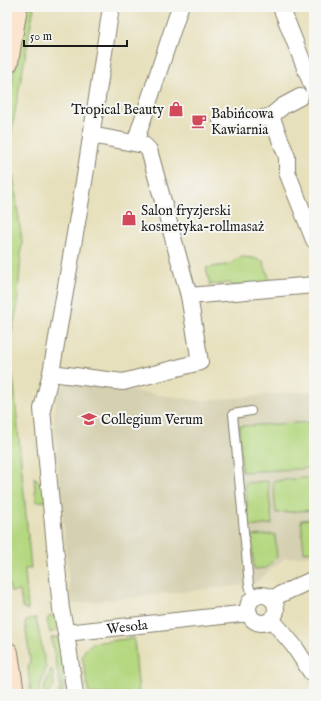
<svg xmlns="http://www.w3.org/2000/svg" width="321" height="701" font-family="'IM FELL English',serif">
  <style>
    .built { fill: #d5d0b1 }
    .green { fill: #b4d77f; stroke: #687a4e }
    .lines { fill: none; stroke-linecap: round; stroke-linejoin: round }
    .lane-casing { stroke: #827e6c; stroke-width: 10 }
    .street-casing { stroke: #827e6c; stroke-width: 18 }
    .secondary-casing { stroke: #827e6c; stroke-width: 24 }
    .lane { stroke: #fff; stroke-width: 8 }
    .street { stroke: #fff; stroke-width: 16 }
    .secondary { stroke: #fce5cf; stroke-width: 22 }
    .labels { text-anchor: middle; stroke-width: 4; stroke-linejoin: round; paint-order: stroke }
    .poi-label { font-size: 14px; fill: #1c1c1c; stroke: #f6f6f2; text-anchor: start }
    .street-label { font-size: 14px; fill: #1c1c1c; stroke: #f6f6f2 }
  </style>
  <rect width="100%" height="100%" fill="#f6f6f2"/>
  <filter id="ink" filterUnits="userSpaceOnUse"><feTurbulence type="fractalNoise" baseFrequency=".025" numOctaves="2"/><feDisplacementMap in="SourceGraphic" scale="8" xChannelSelector="R" yChannelSelector="G"/><feConvolveMatrix kernelMatrix="1 2 1 2 8 2 1 2 1" color-interpolation-filters="sRGB"/></filter>
  <filter id="wash" filterUnits="userSpaceOnUse"><feTurbulence type="fractalNoise" baseFrequency=".012" numOctaves="4" result="noise"/><feDisplacementMap in="SourceGraphic" scale="16" xChannelSelector="R" yChannelSelector="G"/><feGaussianBlur stdDeviation="0.9" result="paint"/><feColorMatrix in="noise" values="0 0 0 0 0 0 0 0 0 0 0 0 0 0 0 0 0 1.4 0 .05"/><feComposite in="paint" operator="in"/></filter>
  <g filter="url(#wash)">
    <rect width="100%" height="100%" fill="#e7e0bc"/>
    <path class="built" d="M68 382H73L201 401 310 391 314 392V555L285 558 254 584 71 604 54 421 57 393Z"/>
    <g class="green">
      <path d="M25 7H34L9 145 22 241 17 309 8 347 14 386 31 568 25 569 28 610H27L22 607 20 591 11 592 7 579V111Z"/>
      <path d="M242 257 253 258 263 261 271 283 232 286 231 283 210 285 206 268 231 264 236 259Z"/>
      <path d="M314 422V468L242 472 239 426Z"/>
      <path d="M34 477 44 486 46 501 36 502Z"/>
      <path d="M314 477V510L276 513 273 481Z"/>
      <path d="M268 481 272 524 249 527 245 483Z"/>
      <path d="M314 519V551L304 552 301 520Z"/>
      <path d="M275 534 277 557 266 568 254 569 251 536Z"/>
      <path d="M56 615 57 630 50 633 47 620 50 616Z"/>
      <path d="M36 618 46 668 38 694H31L28 669 30 660 25 623 28 619Z"/>
      <path d="M57 637 59 638 62 650 63 694H58L60 689V684L51 638Z"/>
      <path d="M134 638 139 694H89L82 656 85 650 92 643Z"/>
      <path d="M51 669 53 671 54 686 48 694H42Z"/>
    </g>
  </g>
  <g filter="url(#ink)">
    <g class="lines">
      <g class="lane-casing">
        <path id="lane" d="M251 411 233 414 249 585 253 599"/>
      </g>
      <g class="street-casing">
        <g id="street">
          <path d="M281 7 314 90"/>
          <path d="M300 97 283 106 271 116 287 157V172L314 240"/>
          <path d="M221 121C241 122 252 122 271 116"/>
          <path d="M135 143 180 7"/>
          <path d="M189 296 314 285"/>
          <path d="M51 373 123 382 200 362 189 296 149 150 144 145 91 135"/>
          <circle cx="262" cy="609" r="14"/>
          <path d="M273 599 279 595 314 579"/>
          <path d="M272 620 294 646 311 672 314 675"/>
          <path d="M66 633 61 609 42 409 51 373 85 176 111 7"/>
          <path id="s1" d="M75 694 66 633 249 613"/>
        </g>
      </g>
      <g class="secondary-casing">
        <g id="secondary">
          <path d="M7 62 16 7"/>
          <path d="M7 653 13 694"/>
        </g>
      </g>
      <use href="#lane" class="lane"/>
      <use href="#street" class="street"/>
      <use href="#secondary" class="secondary"/>
    </g>
  </g>
  <defs>
    <g id="shop-bare" transform="scale(1.2)"><path d="M-5-2.5h2.3a2.7 3.5 0 0 1 5.4 0H5L5.5 6h-11ZM-1.5-2.5h3a1.5 2.3 0 0 0-3 0Z" fill="#d1495b" stroke="#f6f6f2" stroke-width="2.5" paint-order="stroke"/></g>
    <g id="cafe-bare" transform="scale(1.2)"><path d="M-5.5-4.5H6V0H3Q3 3.5 0 3.5H-2.5Q-5.5 3.5-5.5 0ZM3-3.2v2h1.7v-2ZM-6 4.5H4V6H-6Z" fill="#d1495b" stroke="#f6f6f2" stroke-width="2.5" paint-order="stroke"/></g>
    <g id="university-bare" transform="scale(1.2)"><path d="M0-5L7-2L0 1L-7-2ZM-4 1L0 2.5L4 1V4Q0 6-4 4Z" fill="#d1495b" stroke="#f6f6f2" stroke-width="2.5" paint-order="stroke"/></g>
  </defs>
  <g fill-rule="evenodd">
    <use href="#shop-bare" x="176" y="109"/>
    <use href="#cafe-bare" x="199" y="121"/>
    <use href="#shop-bare" x="129" y="218"/>
    <use href="#university-bare" x="89" y="419"/>
  </g>
  <g class="labels">
    <g class="poi-label">
      <text x="164" y="114" text-anchor="end">Tropical Beauty</text>
      <text x="211" y="118">Babińcowa<tspan x="211" dy="16">Kawiarnia</tspan></text>
      <text x="141" y="215">Salon fryzjerski<tspan x="141" dy="16">kosmetyka-rollmasaż</tspan></text>
      <text x="101" y="424">Collegium Verum</text>
    </g>
    <g class="street-label">
      <text dy="5" stroke="none"><textPath href="#s1" startOffset="123">Wesoła</textPath></text>
    </g>
  </g>
  <rect width="321" height="701" fill="none" stroke="#f6f6f2" stroke-width="24"/>
  <path d="M24 40v6h103v-6" fill="none" stroke="#1c1c1c" stroke-width="2"/>
  <text x="30" y="40" font-size="12" fill="#1c1c1c" stroke="#f6f6f2" stroke-width="3" paint-order="stroke">50 m</text>
</svg>
